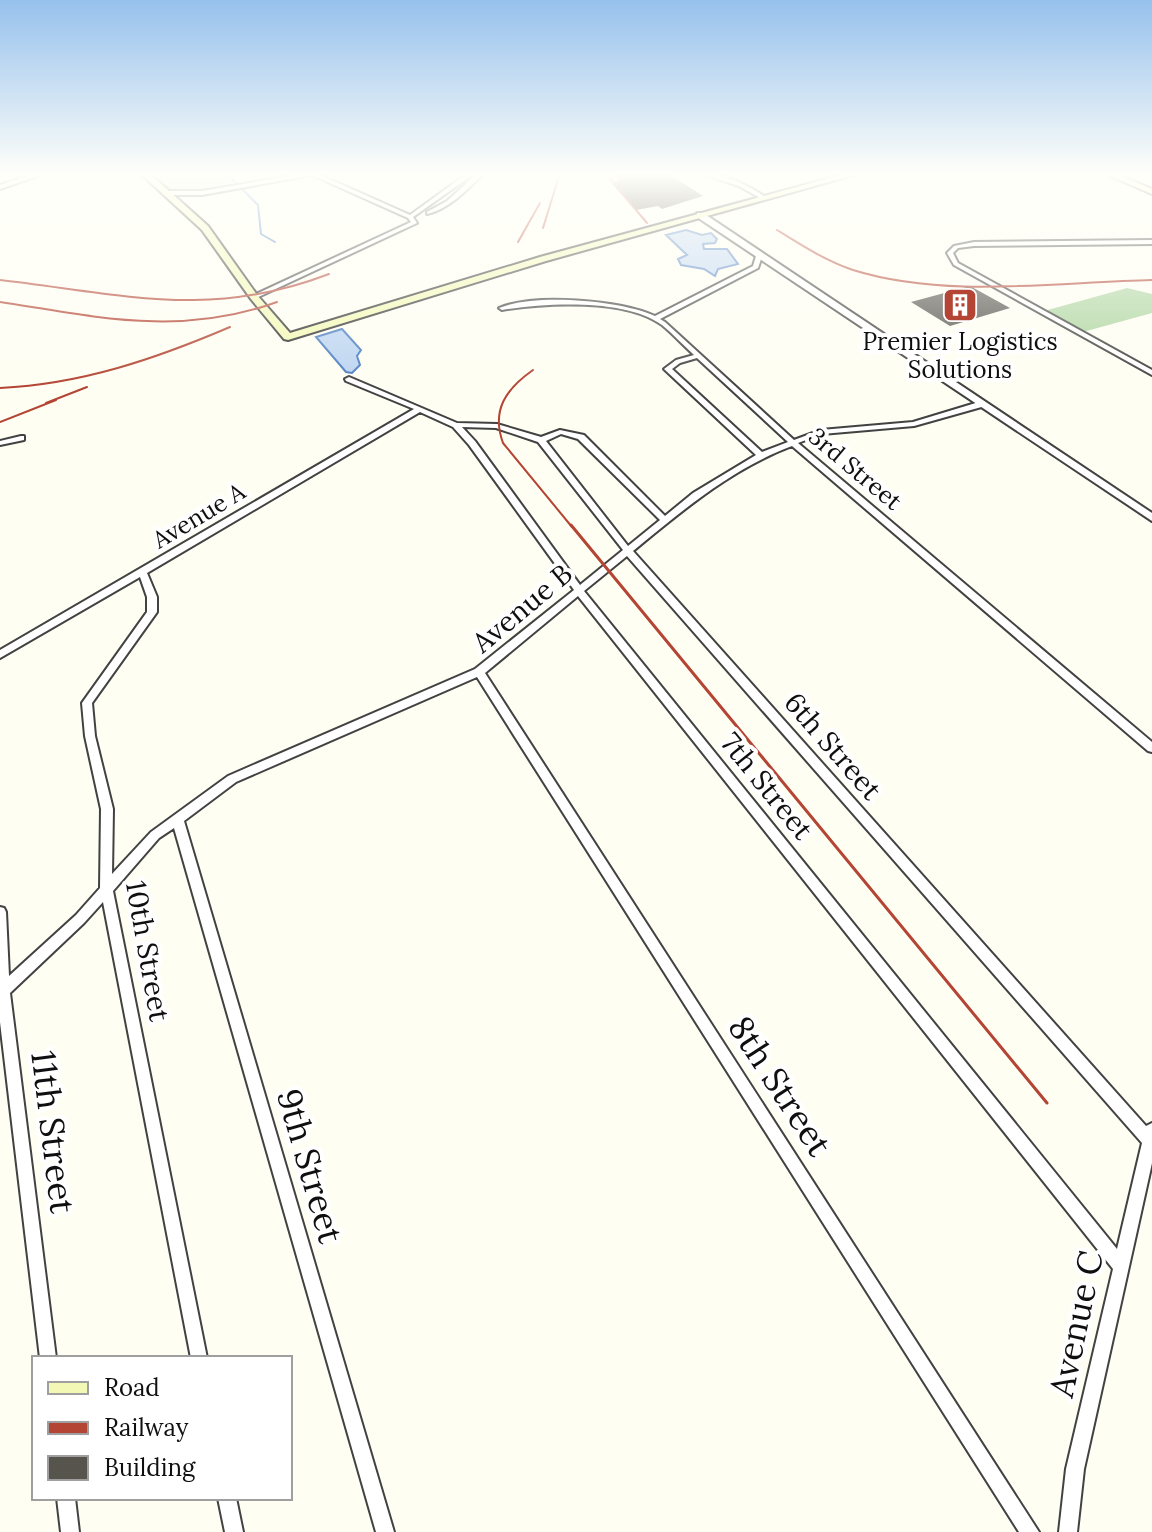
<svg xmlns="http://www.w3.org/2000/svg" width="1152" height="1532" font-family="Lora,serif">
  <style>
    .green { fill: #cce6bf }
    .forest { fill: #aed5a0 }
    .water { fill: #bcd4f1; stroke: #4a7dc1; stroke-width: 2 }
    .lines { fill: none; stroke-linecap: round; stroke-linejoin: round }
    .stream { stroke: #4a7dc1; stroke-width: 2 }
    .building { fill: #57534d }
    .minor-casing { stroke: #424242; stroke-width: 4 }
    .tertiary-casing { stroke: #424242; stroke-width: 4 }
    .secondary-casing { stroke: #313131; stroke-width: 4 }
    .minor { fill: #fff; fill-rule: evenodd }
    .tertiary { fill: #fff; fill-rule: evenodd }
    .secondary { fill: #f3f8b4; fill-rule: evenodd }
    .rail-far1 { stroke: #b44433; stroke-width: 2 }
    .rail { stroke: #b44433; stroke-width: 3 }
    .labels { text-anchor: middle; stroke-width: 8; stroke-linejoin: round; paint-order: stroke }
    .far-poi-label { font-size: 24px; fill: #0f0f0f; stroke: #fff }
    .far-street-label { font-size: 24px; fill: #0f0f0f; stroke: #fff }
    .street-label { font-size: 28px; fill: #0f0f0f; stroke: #fff }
    .near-street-label { font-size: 34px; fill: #0f0f0f; stroke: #fff }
  </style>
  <rect width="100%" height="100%" fill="#fefef3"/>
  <path class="green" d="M153 173H221L237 187 202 193 171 191Z"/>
  <path class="forest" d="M1127 288 1152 294V313L1083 332 1044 311Z"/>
  <g class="water">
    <path d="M686 230 702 235 711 233 717 239 715 243 703 244 704 249H727L738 264 718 269 715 276 704 269 681 265 678 259 687 255 666 235Z"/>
    <path d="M342 329 361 350 357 356 360 365 352 373 346 372 316 337Z"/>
  </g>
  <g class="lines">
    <path class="stream" d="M226 173 258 205 261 234 275 242"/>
  </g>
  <g class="building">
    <path d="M610 173H667L703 196 662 209 658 206 636 210 612 184 620 179Z"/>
    <path d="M970 286 1010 308 950 326 911 302Z"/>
  </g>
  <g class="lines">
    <g class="minor-casing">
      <g id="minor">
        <path d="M37 173H46L0 189V185Z"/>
        <path d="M307 173H320L318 174 410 215 468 173H475L413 217 417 223 254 299 251 297 252 296 411 222 408 218 312 175 202 195H166L163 193 166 191H202Z"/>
        <path d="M478 173H484C468 189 449 209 427 214V212L447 201Z"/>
        <path d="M700 173C723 173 748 185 767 198L762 199 739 186Z"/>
        <path d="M1152 240V244L974 246 958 248 953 253 958 263 1152 370V375L954 265 947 253 954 246 974 242Z"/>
        <path d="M759 254 762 256 758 268 660 319 665 322 794 440 821 430 913 422 979 402H985V406L914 426 822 434 798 443 1152 742V752L1148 751 792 446C731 469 683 510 633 551L1146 1126 1152 1123V1163L1084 1469 1077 1532H1059L1066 1469 1113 1269 578 596 485 673 1039 1532H1019L477 677 236 782 184 821 394 1532H376L174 828 159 838 113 891 207 1358H191L103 902 84 923 10 993 56 1358H40L0 1022V907L4 908 6 912 9 976 76 915 100 888 101 809 85 736 82 703 147 612V597L140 577 0 658V650L414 409 346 381 345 379 349 377 457 423 497 424 541 437 560 430 584 435 665 516 693 493 756 455 664 369 676 360 694 355C683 345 673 334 662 325 625 298 545 303 502 310L499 308C534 293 620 300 655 316L753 266 756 256ZM697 358 788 442 762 452 672 369 680 363ZM420 412 453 427 469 445 574 590 475 669 228 776 151 832 112 874 113 809 95 736 92 703 157 612V597L147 573ZM462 427 496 428 538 442 623 550 580 585 475 441ZM561 434 578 439 660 520 628 546 546 441ZM627 556 1142 1143 1117 1249 584 591Z"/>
        <path d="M21 436H24V440L0 445V441Z"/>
        <path d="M57 1498H75L79 1532H61Z"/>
        <path d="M218 1498H236L243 1532H225Z"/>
      </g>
    </g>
    <g class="tertiary-casing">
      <path id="tertiary" d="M697 213H703L1152 513V521L697 217Z"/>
    </g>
    <g class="secondary-casing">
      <g id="secondary">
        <path d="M140 173H149L208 226 257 295 290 333 540 257 848 173H861L546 261 288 340 284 339 251 299 202 230Z"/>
        <path d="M1103 173H1114L1152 189V194Z"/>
      </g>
    </g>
    <use href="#minor" class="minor"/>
    <use href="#tertiary" class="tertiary"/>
    <use href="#secondary" class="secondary"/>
    <g class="rail-far1">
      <path d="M605 173 647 223"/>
      <path d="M543 228 560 173"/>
      <path d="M777 230C801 245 826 261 853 270 946 299 1056 282 1152 280"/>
      <path d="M518 242 540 203"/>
      <path d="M0 280C122 294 209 320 329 274"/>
      <path d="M0 302C97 317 181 337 277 302"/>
      <path d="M533 370C506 389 491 410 503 443L572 527"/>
      <path d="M0 388C82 384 155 359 230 327"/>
      <path d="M46 403 87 387"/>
      <path d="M0 422 56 400"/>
    </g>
    <path class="rail" d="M571 525 1047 1103"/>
  </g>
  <linearGradient id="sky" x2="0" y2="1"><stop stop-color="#96c1ec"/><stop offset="0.45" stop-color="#fffffa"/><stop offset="1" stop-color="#fffffa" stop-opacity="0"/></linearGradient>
  <rect width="1152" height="388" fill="url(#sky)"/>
  <defs>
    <g id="building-square" transform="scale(1.8)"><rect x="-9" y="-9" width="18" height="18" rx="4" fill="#b44433" stroke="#fff"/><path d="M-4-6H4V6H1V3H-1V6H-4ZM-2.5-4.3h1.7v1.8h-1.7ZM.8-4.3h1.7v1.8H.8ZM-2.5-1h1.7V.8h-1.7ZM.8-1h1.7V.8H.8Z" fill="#fff"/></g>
  </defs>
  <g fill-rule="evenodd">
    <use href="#building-square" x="960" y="305"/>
  </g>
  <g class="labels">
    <g class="far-poi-label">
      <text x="960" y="350">Premier Logistics<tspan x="960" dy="28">Solutions</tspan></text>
    </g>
    <g class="far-street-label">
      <text transform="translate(855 469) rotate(40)" y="8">3rd Street</text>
      <text transform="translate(199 516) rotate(-31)" y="8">Avenue A</text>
    </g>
    <g class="street-label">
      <text transform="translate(522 608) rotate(-40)" y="10">Avenue B</text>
      <text transform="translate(833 746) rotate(49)" y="10">6th Street</text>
      <text transform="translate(767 786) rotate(51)" y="10">7th Street</text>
      <text transform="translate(148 951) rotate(80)" y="10">10th Street</text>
    </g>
    <g class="near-street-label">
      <text transform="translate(780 1086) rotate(57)" y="12">8th Street</text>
      <text transform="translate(53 1132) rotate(83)" y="12">11th Street</text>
      <text transform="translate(310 1166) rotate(74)" y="12">9th Street</text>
      <text transform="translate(1076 1324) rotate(-78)" y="12">Avenue C</text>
    </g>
  </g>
  <rect x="32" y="1356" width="260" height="144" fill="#ffffff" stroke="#9f9f9f" stroke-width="2"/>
  <rect x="48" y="1382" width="40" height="12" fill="#f3f8b4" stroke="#9f9f9f" stroke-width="2"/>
  <text x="104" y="1396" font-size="24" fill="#0f0f0f">Road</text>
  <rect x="48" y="1422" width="40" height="12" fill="#b44433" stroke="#9f9f9f" stroke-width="2"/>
  <text x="104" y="1436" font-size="24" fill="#0f0f0f">Railway</text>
  <rect x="48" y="1456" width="40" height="24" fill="#57534d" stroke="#9f9f9f" stroke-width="2"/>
  <text x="104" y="1476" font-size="24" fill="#0f0f0f">Building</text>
</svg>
